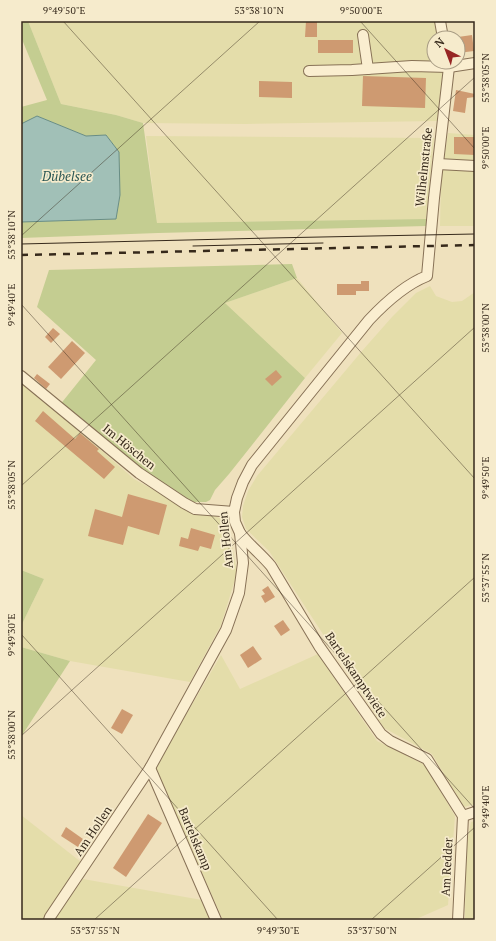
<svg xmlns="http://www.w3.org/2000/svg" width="496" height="941" font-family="'PT Serif',serif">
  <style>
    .farmland { fill: #e4ddaa }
    .green { fill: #c4cd91 }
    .water { fill: #a1c0b7; stroke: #688d85 }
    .building { fill: #ce9a71 }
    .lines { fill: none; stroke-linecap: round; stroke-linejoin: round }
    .minor-casing { stroke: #877156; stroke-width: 12 }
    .minor { stroke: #faeed0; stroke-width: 10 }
    .tram { stroke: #36291b; stroke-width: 1 }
    .rail { stroke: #36291b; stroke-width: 2.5; stroke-dasharray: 7 7; stroke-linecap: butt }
    .ticks { fill: none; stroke: #36291b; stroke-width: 1; stroke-opacity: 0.45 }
    .labels { text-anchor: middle; stroke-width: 3.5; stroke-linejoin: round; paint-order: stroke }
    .street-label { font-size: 12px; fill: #36291b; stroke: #f6ebcc }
    .water-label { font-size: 13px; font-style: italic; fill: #2a5654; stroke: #f6ebcc }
    .neatline { fill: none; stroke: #36291b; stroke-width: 1.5 }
    .ticks-label { font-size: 10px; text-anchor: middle; fill: #36291b }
  </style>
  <rect width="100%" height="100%" fill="#efe1bd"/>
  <g class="farmland">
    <path d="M28 21H437L440 38H434V62L445 67 437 121 246 124 143 123 116 115 61 104Z"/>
    <path d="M448 133 475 135V226H440L441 182Z"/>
    <path d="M146 136 434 138 426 219 157 223Z"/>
    <path d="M297 278 342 333 305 378 225 303Z"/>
    <path d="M430 286 436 296 452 302 462 301 475 292V804L464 807 432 754 384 728 269 551 246 529 242 517 243 506 248 491 257 476 362 351 392 317 416 293Z"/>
    <path d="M21 380 134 479 194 512 211 515 223 519 231 539 237 573 221 625 190 682 70 661 21 647V626L44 579 21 570Z"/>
    <path d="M318 654 377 741 425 765 455 816 448 905 414 920H223L155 768 221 655 240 689Z"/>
    <path d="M21 815 81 862 47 920H21Z"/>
    <path d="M475 821V920H465L466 846 471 822Z"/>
    <path d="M83 879 202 900 210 920H53Z"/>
  </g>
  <g class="green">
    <path d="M21 21H28L61 104 116 115 143 123 157 223 426 219V226L158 233 21 238V222L116 219 120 195 119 152 106 135 86 136 37 116 21 124V107L47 100 21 37Z"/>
    <path d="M292 264 297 278 225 303 305 378 229 474 215 490 210 500 206 502H193L150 477 59 406 96 360 37 307 49 270Z"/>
    <path d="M21 570 44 579 21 626Z"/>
    <path d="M21 647 70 661 21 737Z"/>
  </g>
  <path class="water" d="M37 116 86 136 106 135 119 152 120 195 116 219 21 222V124Z"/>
  <g class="building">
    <path d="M306 21H317V37H305Z"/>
    <path d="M472 35 474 51 458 53V37Z"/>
    <rect x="318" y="40" width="35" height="13"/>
    <path d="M363 76 426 78 425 108 362 106Z"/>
    <path d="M259 81 292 82V98L259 97Z"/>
    <path d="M456 90 475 94V97L467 98 465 113 453 111Z"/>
    <path d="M454 137H475V155L454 154Z"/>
    <path d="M361 281H369V291H356V295H337V284H361Z"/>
    <path d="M53 328 60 334 51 343 45 337Z"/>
    <path d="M72 341 85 353 61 379 48 367Z"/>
    <path d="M276 370 282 377 272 386 265 379Z"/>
    <path d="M37 374 50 384 46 389 34 378Z"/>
    <path d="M43 411 75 439 80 433 99 449 97 451 115 467 104 479 35 421Z"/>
    <path d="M128 494 167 505 159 535 128 526 123 545 88 536 95 509 122 517Z"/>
    <path d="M191 528 215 535 211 549 200 546 198 551 179 546 181 537 188 539Z"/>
    <path d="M268 586 275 597 265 603 261 596 265 594 262 590Z"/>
    <path d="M283 620 290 630 281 636 274 626Z"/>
    <path d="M253 646 262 659 248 668 240 655Z"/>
    <path d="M122 709 133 715 122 734 111 728Z"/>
    <path d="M148 814 162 823 126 877 113 868Z"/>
    <path d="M66 827 83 839 78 847 61 836Z"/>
  </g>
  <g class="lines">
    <g class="minor-casing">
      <g id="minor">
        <path d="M440 21 443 38"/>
        <path d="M363 35 368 69"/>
        <path d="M309 71 352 70 412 66 449 67 475 63"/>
        <path d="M438 164 475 166"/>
        <path d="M21 376 139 473 184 503 195 509 234 512"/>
        <path d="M240 533C249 545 261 554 271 566L319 646 381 734 390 741 427 759 463 816"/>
        <path d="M150 768 216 920"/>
        <path d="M463 816 475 812"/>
        <path d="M49 920 50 917 150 768 226 630 239 593 243 563 240 533 235 522 234 512 237 498 243 482 252 465 369 320C385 303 404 285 427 276L434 198 449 67 448 62"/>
        <path d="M458 920 463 816"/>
      </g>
    </g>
    <use href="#minor" class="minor"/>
    <g class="tram">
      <path d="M21 244 270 238 475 234"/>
      <path d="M193 246 323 243"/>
    </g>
    <path class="rail" d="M21 255 475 245"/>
  </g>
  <path class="ticks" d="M63 21 475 479M360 21 475 149M21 236 260 21M21 304 475 809M21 486 475 77M21 634 278 920M21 736 475 327M94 920 475 577M371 920 475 827"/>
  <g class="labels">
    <g class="street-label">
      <text transform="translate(424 167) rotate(-84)" y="4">Wilhelmstraße</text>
      <text transform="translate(129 447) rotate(39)" y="4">Im Höschen</text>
      <text transform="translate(226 540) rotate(-96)" y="4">Am Hollen</text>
      <text transform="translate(356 675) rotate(56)" y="4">Bartelskamptwiete</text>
      <text transform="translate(93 831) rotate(-56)" y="4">Am Hollen</text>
      <text transform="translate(195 839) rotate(67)" y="4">Bartelskamp</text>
      <text transform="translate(447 867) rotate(-87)" y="4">Am Redder</text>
    </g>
    <g class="water-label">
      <text x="67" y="181">Dübelsee</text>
    </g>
  </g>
  <rect width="496" height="941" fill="none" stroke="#f6ebcc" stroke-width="44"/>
  <g transform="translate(446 50) rotate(318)"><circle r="19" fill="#f6ebcc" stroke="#a99d85"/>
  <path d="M0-3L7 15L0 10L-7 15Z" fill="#972624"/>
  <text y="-6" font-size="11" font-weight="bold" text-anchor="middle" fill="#36291b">N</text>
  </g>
  <rect x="22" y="22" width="452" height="897" class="neatline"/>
  <g class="ticks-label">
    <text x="64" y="14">9°49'50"E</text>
    <text x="259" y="14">53°38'10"N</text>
    <text x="361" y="14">9°50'00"E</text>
    <text transform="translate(485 78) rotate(-90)" y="4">53°38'05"N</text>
    <text transform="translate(485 148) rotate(-90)" y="4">9°50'00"E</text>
    <text transform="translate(11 235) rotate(-90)" y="4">53°38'10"N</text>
    <text transform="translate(11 305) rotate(-90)" y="4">9°49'40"E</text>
    <text transform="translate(485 328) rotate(-90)" y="4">53°38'00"N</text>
    <text transform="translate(485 478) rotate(-90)" y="4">9°49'50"E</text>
    <text transform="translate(11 485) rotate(-90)" y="4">53°38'05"N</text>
    <text transform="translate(485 578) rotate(-90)" y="4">53°37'55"N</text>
    <text transform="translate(11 635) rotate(-90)" y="4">9°49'30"E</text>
    <text transform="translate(11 735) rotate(-90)" y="4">53°38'00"N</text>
    <text transform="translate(485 807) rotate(-90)" y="4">9°49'40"E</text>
    <text x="95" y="934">53°37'55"N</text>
    <text x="278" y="934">9°49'30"E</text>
    <text x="372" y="934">53°37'50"N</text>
  </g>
</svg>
